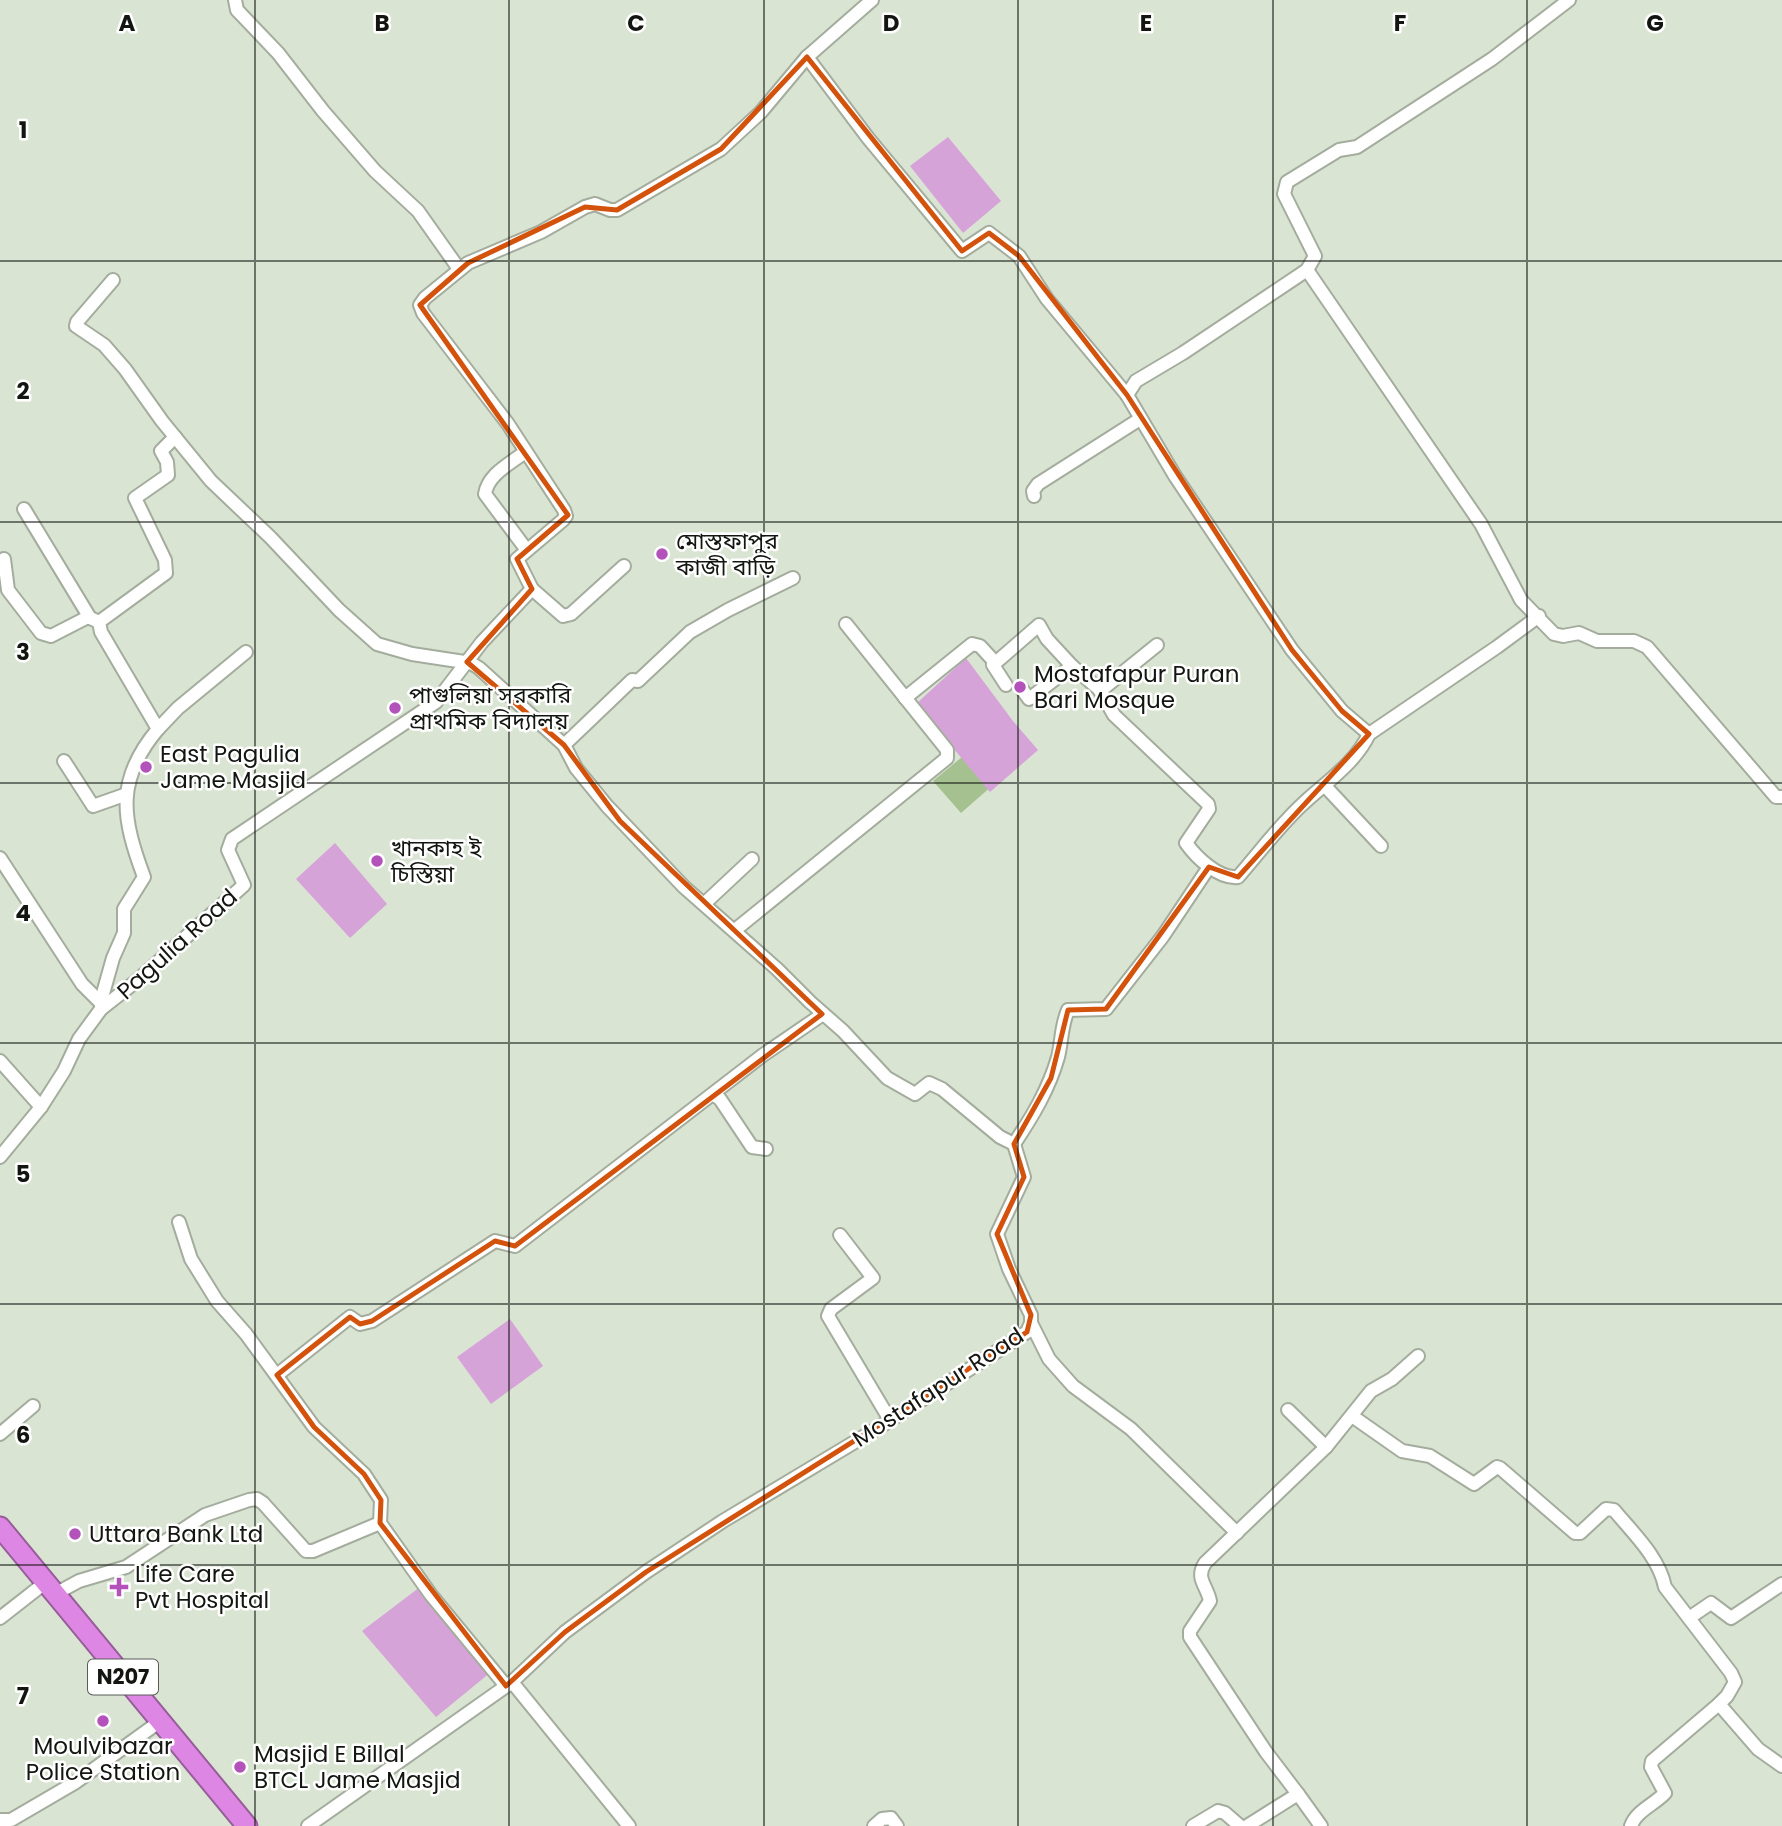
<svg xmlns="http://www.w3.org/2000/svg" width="1782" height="1826" font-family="Poppins,'Noto Sans Bengali',sans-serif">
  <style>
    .green { fill: #a5c18f }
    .water { fill: #d6a3d9 }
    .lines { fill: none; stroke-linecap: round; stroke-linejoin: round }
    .minor-casing { stroke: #a4ad9d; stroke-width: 16 }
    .highway-casing { stroke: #965e99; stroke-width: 23 }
    .minor { stroke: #fff; stroke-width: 12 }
    .highway { stroke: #dd86e3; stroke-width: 19 }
    .marked { fill: none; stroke: #d3520c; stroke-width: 5; stroke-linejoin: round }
    .grid { fill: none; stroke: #121510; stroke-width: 2; stroke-opacity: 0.55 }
    .poi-dot { fill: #b352ba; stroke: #fff; stroke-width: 2.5 }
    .labels { text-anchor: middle; stroke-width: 5; stroke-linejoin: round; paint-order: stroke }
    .shield { fill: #fff; stroke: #595b58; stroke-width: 2 }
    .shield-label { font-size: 21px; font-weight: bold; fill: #121510 }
    .poi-label { font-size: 23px; fill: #121510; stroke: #fff; text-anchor: start }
    .street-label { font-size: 23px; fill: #121510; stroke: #fff }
    .grid-label { font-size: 23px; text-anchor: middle; font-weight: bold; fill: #121510; stroke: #fff; stroke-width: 5; stroke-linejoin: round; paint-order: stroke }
  </style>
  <rect width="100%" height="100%" fill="#dae4d3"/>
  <path class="green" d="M968 752 993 785 961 813 933 781Z"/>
  <g class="water">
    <path d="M948 137 1001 201 963 233 910 166Z"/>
    <path d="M966 658 1013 721 1038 750 990 792 916 704Z"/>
    <path d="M335 843 387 904 350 938 296 879Z"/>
    <path d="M510 1319 543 1366 491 1404 457 1357Z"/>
    <path d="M420 1587 491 1672 436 1717 362 1631Z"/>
  </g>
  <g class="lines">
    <g class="minor-casing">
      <g id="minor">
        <path d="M235 0 237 10 278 53 323 111 375 171 418 211 459 269"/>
        <path d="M807 57 868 138 962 251 989 233 1019 256 1047 299 1127 395 1175 476 1292 650 1342 711 1369 734"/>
        <path d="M1307 270 1481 524 1521 600 1554 634 1563 636 1579 633 1597 641H1634L1647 647 1776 797H1782"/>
        <path d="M113 280 77 322 76 326 104 345 125 369 162 421 211 481 270 537 339 610 377 644 412 654 471 663 479 668 564 745 576 768 607 806 684 887 777 969 810 1002 843 1031 887 1078 915 1094 929 1083 942 1089 1000 1137 1014 1144"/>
        <path d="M1127 395 1136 381 1183 353 1307 270 1315 256 1284 194 1287 182 1339 150 1357 147 1492 59 1569 0"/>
        <path d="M525 452C510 464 488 474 485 494L526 549"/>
        <path d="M1034 496 1033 491 1038 484 1140 419"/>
        <path d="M24 509 90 618"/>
        <path d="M4 559 8 590 41 633 51 636 88 617 99 622"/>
        <path d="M624 566 571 614 563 616 532 589 517 559 563 520 566 516 564 510 508 424 423 313 420 305 425 298 468 263 541 232 585 207 595 204 610 210H617L721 149 761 112 807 57 872 0"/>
        <path d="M1006 685 993 665 1039 625 1047 639 1072 666"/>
        <path d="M1021 688 1029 699 1072 666 1100 690 1114 715 1208 804 1209 809 1186 843C1196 857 1218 879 1238 877 1260 852 1281 823 1306 801 1328 781 1356 762 1369 734"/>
        <path d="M1100 691 1157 645"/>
        <path d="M905 698 972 644 980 646 991 658"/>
        <path d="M158 729 178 708 246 652"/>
        <path d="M1369 734 1497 647 1539 616"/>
        <path d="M564 745 632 680 638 681 690 632 728 610 793 578"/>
        <path d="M64 761 93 806 127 794"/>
        <path d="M1325 786 1381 846"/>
        <path d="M0 858 82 984 102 1004"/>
        <path d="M705 903 752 859"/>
        <path d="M735 930 947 758V750L846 624"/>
        <path d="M101 1009 102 997 113 958 124 933V909L144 877C122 818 115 780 158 729L101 632 99 622 166 573 165 560 135 498 168 475 167 462 161 451 175 437"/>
        <path d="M0 1061 41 1107"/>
        <path d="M713 1094 720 1099 752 1147 766 1149"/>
        <path d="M1014 1144C1032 1117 1049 1089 1058 1057 1062 1041 1061 1026 1068 1010L1106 1009 1163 936 1209 867"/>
        <path d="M0 1157 41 1107 64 1071 79 1039 101 1009 139 979 244 885 228 850 232 839 436 702 482 642 532 589"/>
        <path d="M179 1222 191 1259 217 1301 246 1334 314 1427 364 1474 381 1500 380 1523 431 1595 506 1686"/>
        <path d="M840 1235 873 1278 831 1309 828 1316 890 1420"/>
        <path d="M1031 1323 1049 1359 1073 1386 1131 1429 1237 1533"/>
        <path d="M277 1375 350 1317 360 1324 372 1321 495 1241 515 1246 763 1055 823 1014"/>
        <path d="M1288 1410 1326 1447"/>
        <path d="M1352 1416 1402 1451 1430 1456 1474 1484 1497 1467 1500 1468 1575 1533H1580L1606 1509 1614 1510C1633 1533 1659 1557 1665 1587L1731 1673 1735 1682 1727 1696 1719 1704 1758 1749 1782 1766"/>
        <path d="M0 1434 33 1406"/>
        <path d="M55 1594 79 1581 126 1567 205 1515 249 1500 257 1499 263 1503 306 1551H313L380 1523"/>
        <path d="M0 1618 46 1582"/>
        <path d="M1689 1618 1711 1603 1731 1618 1782 1584"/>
        <path d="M512 1682 629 1826"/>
        <path d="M1298 1794 1266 1752 1190 1637V1631L1210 1601C1207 1585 1195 1579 1205 1563L1326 1447 1371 1391 1392 1379 1418 1356"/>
        <path d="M0 1820H11L76 1782 159 1722"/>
        <path d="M308 1826 512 1682 565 1632 646 1572 723 1521 878 1428 1027 1332 1031 1323V1315L1009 1269 997 1234 1024 1177 1014 1144"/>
        <path d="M874 1826 882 1819 891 1818 897 1826"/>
        <path d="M1193 1826 1218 1811 1225 1813 1240 1826"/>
        <path d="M1247 1826 1298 1794 1321 1826"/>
        <path d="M1631 1826C1636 1811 1655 1804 1665 1793L1651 1767 1652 1761 1719 1704"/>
      </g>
    </g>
    <g class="highway-casing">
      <path id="highway" d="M0 1527 247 1826"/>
    </g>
    <use href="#minor" class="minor"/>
    <use href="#highway" class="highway"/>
  </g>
  <path class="marked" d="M807 57 962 251 989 233 1019 256 1127 395 1292 650 1342 711 1369 734 1238 877 1209 867 1106 1009 1068 1010 1051 1078 1014 1144 1024 1177 997 1234 1031 1315 1027 1332 646 1572 565 1632 506 1686 380 1523 381 1500 364 1474 314 1427 277 1375 350 1317 360 1324 372 1321 495 1241 515 1246 822 1014 620 821 564 745 467 662 532 589 517 559 568 515 420 305 468 263 585 207 617 210 721 149Z"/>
  <path class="grid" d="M255 0V1826M509 0V1826M764 0V1826M1018 0V1826M1273 0V1826M1527 0V1826M0 261H1782M0 522H1782M0 783H1782M0 1043H1782M0 1304H1782M0 1565H1782"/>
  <g class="poi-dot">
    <circle cx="662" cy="554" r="7"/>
    <circle cx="1020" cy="687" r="7"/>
    <circle cx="395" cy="708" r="7"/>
    <circle cx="146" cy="767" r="7"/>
    <circle cx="377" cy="861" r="7"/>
    <circle cx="75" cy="1534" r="7"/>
    <path d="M115.5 1576.5h7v7h7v7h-7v7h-7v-7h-7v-7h7z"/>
    <circle cx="103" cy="1721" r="7"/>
    <circle cx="240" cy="1767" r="7"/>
  </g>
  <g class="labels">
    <rect class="shield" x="88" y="1659.5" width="70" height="35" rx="5"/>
    <g class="shield-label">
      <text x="123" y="1684">N207</text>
    </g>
    <g class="poi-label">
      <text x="676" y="549">মোস্তফাপুর<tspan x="676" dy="26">কাজী বাড়ি</tspan></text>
      <text x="1034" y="682">Mostafapur Puran<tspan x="1034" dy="26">Bari Mosque</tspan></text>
      <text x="409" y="703">পাগুলিয়া সরকারি<tspan x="409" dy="26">প্রাথমিক বিদ্যালয়</tspan></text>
      <text x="160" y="762">East Pagulia<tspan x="160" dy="26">Jame Masjid</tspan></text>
      <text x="391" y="856">খানকাহ ই<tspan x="391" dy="26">চিস্তিয়া</tspan></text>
      <text x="89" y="1542">Uttara Bank Ltd</text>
      <text x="135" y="1582">Life Care<tspan x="135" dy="26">Pvt Hospital</tspan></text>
      <text x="103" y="1754" text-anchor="middle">Moulvibazar<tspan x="103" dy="26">Police Station</tspan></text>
      <text x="254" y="1762">Masjid E Billal<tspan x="254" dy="26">BTCL Jame Masjid</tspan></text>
    </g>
    <g class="street-label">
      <text transform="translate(177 944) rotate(-42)" y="8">Pagulia Road</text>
      <text transform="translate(938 1387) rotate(-33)" y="8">Mostafapur Road</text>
    </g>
  </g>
  <g class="grid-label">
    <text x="127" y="31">A</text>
    <text x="382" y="31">B</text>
    <text x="636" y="31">C</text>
    <text x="891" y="31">D</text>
    <text x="1146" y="31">E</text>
    <text x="1400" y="31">F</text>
    <text x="1655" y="31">G</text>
    <text x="23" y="138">1</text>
    <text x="23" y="399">2</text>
    <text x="23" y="660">3</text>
    <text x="23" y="921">4</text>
    <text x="23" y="1182">5</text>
    <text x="23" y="1443">6</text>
    <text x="23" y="1704">7</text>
  </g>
</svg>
